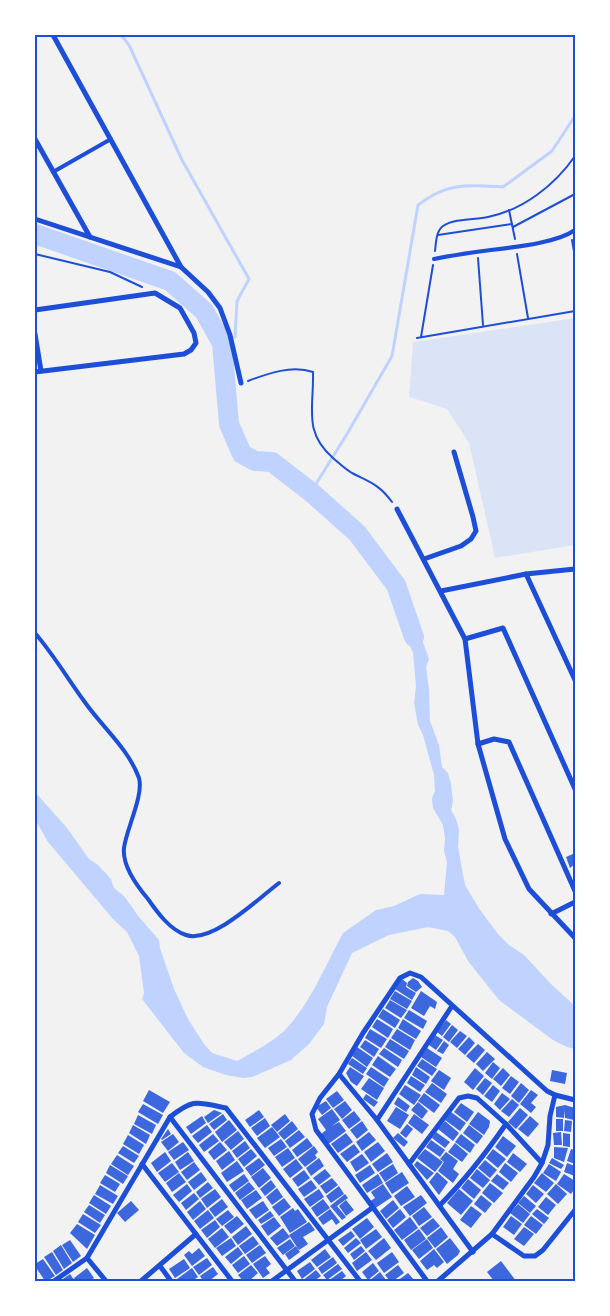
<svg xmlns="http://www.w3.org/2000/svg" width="610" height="1316" font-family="'Zilla Slab',serif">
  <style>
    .green { fill: #dbe4f7 }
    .water { fill: #bfd3fe }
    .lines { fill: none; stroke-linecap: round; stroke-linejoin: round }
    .stream { stroke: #bfd3fe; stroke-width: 3 }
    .river { stroke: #bfd3fe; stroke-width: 20 }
    .building { fill: #3d67dc }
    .path { stroke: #1d4ed8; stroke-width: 2 }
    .service { stroke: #1d4ed8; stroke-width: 4 }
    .minor { stroke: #1d4ed8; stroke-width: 5 }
    .neatline { fill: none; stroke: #1d4ed8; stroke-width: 2 }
  </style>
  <rect width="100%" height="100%" fill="#f2f2f2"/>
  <path class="green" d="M575 318V545L495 558 469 443 447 409 409 397 413 342Z"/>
  <path class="water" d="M411 609 429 659 426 667 429 689 430 721 439 745 442 767 448 773 451 784 453 801 451 810 456 819 459 830 458 847 465 885 480 910 498 934 509 945 524 955 551 984 575 1006V1049L567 1047 553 1040 499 1000 468 961 455 937 448 931 428 927 389 935 352 953 327 1007 324 1024 309 1044 291 1060 252 1077 243 1078 226 1075 203 1067 184 1053 142 999 144 993 139 956 127 932 113 919 48 842 35 819V792L67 828 89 859 98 865 111 879 114 888 124 896 139 917 159 940 160 948 174 989 188 1019 204 1044 212 1053 237 1061C253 1052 269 1044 283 1032 310 1005 325 966 343 933L376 910 394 906 420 894 444 895 447 862 444 851 445 838 443 825 433 808 432 798 435 791 434 775 423 735 418 725 414 703 416 686 413 653 402 626 399 613Z"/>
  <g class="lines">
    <g class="stream">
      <path d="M121 35 129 45 182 160 249 279 237 301 235 337"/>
      <path d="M223 364 229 354"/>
      <path d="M311 492 347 434 392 356 418 205C448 182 468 185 503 187L552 151 575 116"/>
    </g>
    <path class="river" d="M35 234 170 281 204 311 222 343 229 424 242 454 255 461 272 462 311 492 357 533 396 585 414 637"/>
  </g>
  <g class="building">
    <path d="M575 853V864L570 868 566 857Z"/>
    <path d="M413 978 418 981 422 987 416 992 407 986 408 982Z"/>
    <path d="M402 979 407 983 406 987 416 993 412 1000 395 989Z"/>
    <path d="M395 991 412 1001 407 1009 390 999Z"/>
    <path d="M421 991 437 1002 435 1009 430 1006 424 1016 411 1008Z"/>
    <path d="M390 1000 407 1010 401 1018 385 1008Z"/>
    <path d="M383 1009 400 1020 395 1028 378 1017Z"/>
    <path d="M409 1010 427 1021 423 1029 404 1018Z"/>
    <path d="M377 1019 393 1029 388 1038 372 1027Z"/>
    <path d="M403 1019 421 1031 416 1039 398 1028Z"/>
    <path d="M446 1020 451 1024 442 1036 437 1032Z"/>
    <path d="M452 1025 458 1030 449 1042 443 1037Z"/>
    <path d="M370 1029 387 1039 381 1048 365 1038Z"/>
    <path d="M397 1029 415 1040 410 1050 391 1038Z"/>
    <path d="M460 1031 467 1036 457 1048 450 1042Z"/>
    <path d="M435 1035 443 1040 436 1050 429 1045Z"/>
    <path d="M469 1037 475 1043 465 1055 458 1049Z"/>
    <path d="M390 1039 409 1051 404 1059 385 1047Z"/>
    <path d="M365 1040 379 1049 374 1057 360 1047Z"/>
    <path d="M444 1041 449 1045 443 1054 437 1051Z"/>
    <path d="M478 1044 485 1050 474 1063 466 1056Z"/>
    <path d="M357 1047 373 1058 367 1067 352 1056Z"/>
    <path d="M384 1048 402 1060 398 1067 379 1054Z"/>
    <path d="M427 1048 442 1058 436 1067 421 1057Z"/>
    <path d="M487 1052 495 1059 483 1071 476 1064Z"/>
    <path d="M378 1056 396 1069 390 1077 372 1065Z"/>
    <path d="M352 1058 367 1068 363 1074 348 1064Z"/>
    <path d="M422 1059 437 1069 432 1076 417 1066Z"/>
    <path d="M493 1062 500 1068 492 1079 485 1073Z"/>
    <path d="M350 1067 364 1076 357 1086 351 1082 346 1073Z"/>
    <path d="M371 1067 389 1079 384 1087 366 1074Z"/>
    <path d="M416 1067 430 1077 426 1084 412 1075Z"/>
    <path d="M475 1068 484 1076 473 1090 464 1082Z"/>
    <path d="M503 1068 510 1075 501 1086 493 1079Z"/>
    <path d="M439 1070 451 1078 444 1090 431 1081Z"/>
    <path d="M552 1070 567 1073 565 1084 550 1081Z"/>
    <path d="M411 1076 425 1085 420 1092 407 1083Z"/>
    <path d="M511 1076 519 1082 510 1094 502 1088Z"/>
    <path d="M369 1078 384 1088 377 1100 361 1089Z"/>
    <path d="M485 1078 492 1083 483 1095 476 1089Z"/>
    <path d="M432 1083 447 1094 441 1103 425 1092Z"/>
    <path d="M521 1083 529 1090 519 1103 511 1096Z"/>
    <path d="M405 1085 421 1095 414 1105 399 1094Z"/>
    <path d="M493 1085 500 1091 492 1102 484 1096Z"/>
    <path d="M149 1090 170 1102 163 1113 143 1101Z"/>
    <path d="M531 1090 538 1095 531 1103 536 1107 531 1113 520 1104Z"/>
    <path d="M337 1091 344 1100 333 1108 326 1099Z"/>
    <path d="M424 1093 440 1105 434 1113 418 1101Z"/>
    <path d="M502 1093 510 1099 500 1110 494 1104Z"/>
    <path d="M366 1094 378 1102 374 1107 363 1099Z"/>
    <path d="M398 1097 410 1106 406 1112 394 1104Z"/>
    <path d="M512 1099 519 1105 509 1117 501 1111Z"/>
    <path d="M326 1101 331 1108 322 1115 316 1107Z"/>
    <path d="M345 1101 352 1110 342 1119 334 1109Z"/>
    <path d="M418 1102 428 1111 422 1119 411 1110Z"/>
    <path d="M461 1103 474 1112 467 1122 454 1112Z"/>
    <path d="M143 1104 163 1115 158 1124 138 1112Z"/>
    <path d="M565 1105 575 1108 574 1120 565 1118V1110L564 1118 556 1117V1107Z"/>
    <path d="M396 1107 409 1115 400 1129 387 1121Z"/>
    <path d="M520 1108 528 1115 516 1129 508 1122Z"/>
    <path d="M332 1109 340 1120 332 1126 339 1122 346 1131 327 1145 320 1135 326 1130 318 1119Z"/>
    <path d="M214 1110 222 1113 208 1123 204 1117Z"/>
    <path d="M259 1110 264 1117 250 1127 245 1120Z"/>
    <path d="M354 1111 361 1120 349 1129 342 1120Z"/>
    <path d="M451 1112 466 1123 460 1131 445 1120Z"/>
    <path d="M478 1112 490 1121 489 1127 484 1135 469 1124Z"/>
    <path d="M223 1114 227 1120 214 1130 209 1124Z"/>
    <path d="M285 1114 290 1121 277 1132 271 1125Z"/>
    <path d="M414 1114 429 1125 422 1134 408 1123Z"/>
    <path d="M138 1115 156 1125 152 1134 134 1124Z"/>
    <path d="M202 1116 206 1123 191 1134 186 1127Z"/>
    <path d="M530 1116 539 1124 528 1137 518 1129Z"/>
    <path d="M265 1118 270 1126 257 1136 251 1128Z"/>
    <rect x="556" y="1119" width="7" height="12"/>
    <path d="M229 1120 237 1130 222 1142 215 1132Z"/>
    <path d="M565 1120 572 1121 571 1132 564 1131Z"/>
    <path d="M292 1121 298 1129 284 1140 278 1133Z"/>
    <path d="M362 1121 368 1130 357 1139 350 1130Z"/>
    <path d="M445 1121 459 1133 453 1141 438 1129Z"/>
    <path d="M407 1124 413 1129 406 1138 400 1133Z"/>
    <path d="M133 1125 150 1135 146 1144 129 1133Z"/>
    <path d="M207 1125 212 1132 198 1143 192 1136Z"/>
    <path d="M469 1125 483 1136 477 1144 463 1133Z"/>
    <path d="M272 1127 280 1137 265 1148 257 1138Z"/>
    <path d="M168 1129 171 1134 162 1140 161 1139Z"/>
    <path d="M299 1130 305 1137 290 1148 285 1141Z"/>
    <path d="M238 1131 244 1139 231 1150 224 1142Z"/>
    <path d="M369 1132 376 1140 362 1151 356 1142Z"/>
    <path d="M436 1132 450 1142 445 1148 432 1138Z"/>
    <path d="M561 1132 562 1145H554L553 1133Z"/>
    <path d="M346 1133 353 1142 338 1153 331 1144Z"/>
    <path d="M398 1133 408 1142 404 1147 393 1138Z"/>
    <path d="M563 1133 570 1134V1147L563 1146Z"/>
    <path d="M173 1134 179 1142 168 1151 161 1142Z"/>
    <path d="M213 1134 219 1141 204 1152 199 1145Z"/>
    <path d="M461 1134 475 1145 470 1153 455 1142Z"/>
    <path d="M128 1135 144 1145 139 1154 123 1144Z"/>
    <path d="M503 1136 516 1146 507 1157 495 1147Z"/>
    <path d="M307 1138 313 1146 297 1157 292 1150Z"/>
    <path d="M281 1139 287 1147 274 1156 268 1148Z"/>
    <path d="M431 1140 445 1150 440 1157 426 1147Z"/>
    <path d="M245 1141 250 1148 237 1158 232 1151Z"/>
    <path d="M183 1142 189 1150 174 1160 168 1152Z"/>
    <path d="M220 1142 227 1150 214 1160 208 1152Z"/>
    <path d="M378 1142 385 1151 371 1162 364 1152Z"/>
    <path d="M455 1143 468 1154 462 1162 448 1152Z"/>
    <path d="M354 1144 360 1152 347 1162 340 1154Z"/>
    <path d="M123 1146 139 1156 134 1163 118 1153Z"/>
    <path d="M314 1146 318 1152 315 1155 317 1158 305 1167 298 1159Z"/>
    <path d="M554 1147 568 1148 564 1162 554 1158Z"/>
    <path d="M288 1148 295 1158 282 1167 275 1157Z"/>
    <path d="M251 1149 257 1156 244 1167 238 1159Z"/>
    <path d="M425 1149 443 1162 435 1172 417 1158Z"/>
    <path d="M493 1149 506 1159 498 1168 486 1158Z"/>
    <path d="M571 1149 575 1150V1164L567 1161Z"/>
    <path d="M229 1151 235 1160 222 1170 216 1161Z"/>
    <path d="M165 1152 171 1161 157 1172 151 1163Z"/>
    <path d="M188 1152 194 1161 180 1170 175 1162Z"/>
    <path d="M446 1152 458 1161 453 1169 459 1174 453 1183 438 1171 444 1162 440 1159Z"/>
    <path d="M387 1153 393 1162 378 1172 372 1164Z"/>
    <path d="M513 1153 527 1164 520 1172 507 1162Z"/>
    <path d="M362 1154 369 1163 356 1172 350 1162Z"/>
    <path d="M117 1155 134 1166 128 1175 111 1164Z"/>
    <path d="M259 1158 265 1165 251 1176 245 1168Z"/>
    <path d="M319 1158 324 1166 311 1176 306 1168Z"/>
    <path d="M552 1158 564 1165 561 1169 549 1163Z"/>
    <path d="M296 1159 303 1168 290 1178 283 1169Z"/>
    <path d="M485 1160 497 1170 490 1178 478 1168Z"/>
    <path d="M237 1161 244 1171 227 1182 221 1173Z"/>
    <path d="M417 1161 434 1173 427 1180 414 1165Z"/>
    <path d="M194 1162 200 1170 187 1180 181 1172Z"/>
    <path d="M172 1163 179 1172 165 1182 158 1173Z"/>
    <path d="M505 1163 518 1173 511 1182 499 1172Z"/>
    <path d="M567 1163 575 1166V1176L564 1172Z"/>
    <path d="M393 1164 398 1173 385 1182 379 1173Z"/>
    <path d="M549 1164 561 1172 556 1181 543 1173Z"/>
    <path d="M110 1165 128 1176 123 1184 106 1173Z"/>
    <path d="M370 1165 375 1173 360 1183 355 1175Z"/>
    <path d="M263 1168 271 1178 259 1188 251 1177Z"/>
    <path d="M325 1169 331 1176 319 1185 313 1178Z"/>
    <path d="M477 1169 490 1180 483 1188 470 1178Z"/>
    <path d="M304 1170 310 1178 298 1187 292 1179Z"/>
    <path d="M201 1172 207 1180 194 1190 188 1182Z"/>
    <path d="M402 1172 409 1183 392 1194 385 1183Z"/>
    <path d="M437 1172 448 1182 439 1195 429 1182Z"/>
    <path d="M179 1173 186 1182 172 1192 166 1183Z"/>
    <path d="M542 1173 554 1183 546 1192 534 1183Z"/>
    <path d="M244 1174 249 1181 234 1192 229 1185Z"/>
    <path d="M378 1174 383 1183 367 1193 362 1185Z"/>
    <path d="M497 1174 509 1183 503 1190 491 1181Z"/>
    <path d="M564 1174 575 1181V1188L571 1194 557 1184Z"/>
    <path d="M105 1175 120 1184 115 1192 100 1183Z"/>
    <path d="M332 1178 338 1185 326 1194 320 1186Z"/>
    <path d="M468 1179 481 1190 474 1199 461 1188Z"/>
    <path d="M271 1180 276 1187 265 1196 260 1189Z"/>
    <path d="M311 1180 317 1188 304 1197 298 1189Z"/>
    <path d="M208 1182 213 1188 200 1198 196 1192Z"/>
    <path d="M249 1182 255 1189 240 1200 235 1193Z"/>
    <path d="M490 1183 503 1193 494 1203 482 1193Z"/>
    <path d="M187 1184 192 1191 179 1202 173 1195Z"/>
    <path d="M383 1184 392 1197 374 1209 369 1202 375 1198 371 1192Z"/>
    <path d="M556 1184 567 1194 558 1204 547 1194Z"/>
    <path d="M100 1185 118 1196 113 1204 95 1194Z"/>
    <path d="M533 1185 544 1194 536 1203 526 1194Z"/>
    <path d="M339 1186 344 1194 331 1203 326 1196Z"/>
    <path d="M407 1186 415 1197 401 1206 394 1196Z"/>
    <path d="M277 1188 283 1197 272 1205 266 1197Z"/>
    <path d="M215 1189 221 1197 207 1208 201 1199Z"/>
    <path d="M319 1189 324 1197 310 1207 304 1199Z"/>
    <path d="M459 1189 473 1201 461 1215 447 1203Z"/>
    <path d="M256 1190 262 1198 247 1209 241 1200Z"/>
    <path d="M194 1193 199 1199 186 1210 181 1203Z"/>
    <path d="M345 1194 348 1198 337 1206 346 1217 342 1220 330 1206Z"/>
    <path d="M94 1195 111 1206 106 1214 89 1203Z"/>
    <path d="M421 1195 427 1203 410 1216 403 1207Z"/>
    <path d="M481 1195 492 1204 485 1213 474 1204Z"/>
    <path d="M524 1196 536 1206 530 1213 518 1203Z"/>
    <path d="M546 1197 556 1205 548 1215 538 1207Z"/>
    <path d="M284 1198 291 1207 279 1216 272 1207Z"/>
    <path d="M222 1199 228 1207 215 1217 209 1209Z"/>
    <path d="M323 1199 330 1208 317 1217 311 1208Z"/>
    <path d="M346 1200 354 1210 346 1216 339 1206Z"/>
    <path d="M393 1200 399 1208 386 1219 380 1211Z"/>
    <path d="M131 1201 139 1210 125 1222 117 1213Z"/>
    <path d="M200 1201 206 1209 193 1220 187 1212Z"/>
    <path d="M263 1201 269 1210 256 1219 249 1210Z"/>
    <path d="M518 1204 530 1214 523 1223 510 1213Z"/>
    <path d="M89 1205 105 1215 100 1223 84 1212Z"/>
    <path d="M471 1206 482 1214 471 1228 460 1220Z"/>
    <path d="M424 1207 432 1217 419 1226 412 1216Z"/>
    <path d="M293 1208 295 1211 298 1209 307 1222 290 1233 280 1217Z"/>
    <path d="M330 1209 340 1222 336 1225 332 1219 323 1225 318 1218Z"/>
    <path d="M400 1209 406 1217 393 1228 387 1220Z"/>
    <path d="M537 1209 549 1218 544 1224 532 1214Z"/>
    <path d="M208 1210 214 1218 200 1229 194 1221Z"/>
    <path d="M228 1210 234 1217 222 1226 216 1219Z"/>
    <path d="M270 1211 274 1216 261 1224 258 1220Z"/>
    <path d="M83 1214 101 1225 95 1233 78 1222Z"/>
    <path d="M237 1216 244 1224 231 1234 224 1226Z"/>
    <path d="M511 1216 522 1224 514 1235 503 1227Z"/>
    <path d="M531 1216 543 1225 536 1234 524 1225Z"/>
    <path d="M274 1217 281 1226 268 1236 261 1226Z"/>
    <path d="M410 1217 418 1228 402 1240 394 1230Z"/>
    <path d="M367 1218 374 1227 360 1239 352 1229Z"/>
    <path d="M433 1218 440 1226 427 1236 420 1228Z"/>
    <path d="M215 1220 220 1227 207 1238 201 1230Z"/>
    <path d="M309 1222 315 1230 303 1237 308 1244 299 1250 289 1235Z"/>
    <path d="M77 1224 95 1235 87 1249 70 1233Z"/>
    <path d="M246 1226 252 1234 238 1245 232 1237Z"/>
    <path d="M441 1227 448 1237 435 1248 427 1238Z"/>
    <path d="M524 1227 534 1234 524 1246 514 1239Z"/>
    <path d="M222 1228 229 1237 215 1248 208 1239Z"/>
    <path d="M283 1228 290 1237 277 1246 270 1238Z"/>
    <path d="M376 1229 382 1237 366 1249 360 1240Z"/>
    <path d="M419 1229 426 1239 411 1250 404 1240Z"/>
    <path d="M351 1231 355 1236 343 1246 338 1240Z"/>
    <path d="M253 1236 259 1244 245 1254 239 1246Z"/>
    <path d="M231 1238 236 1246 222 1256 216 1248Z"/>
    <path d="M356 1238 361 1243 348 1253 344 1248Z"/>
    <path d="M384 1238 391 1248 376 1260 368 1251Z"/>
    <path d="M450 1238 460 1251 458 1255 447 1264 436 1249Z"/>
    <path d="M290 1239 295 1246 283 1255 277 1248Z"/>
    <path d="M427 1239 433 1248 419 1259 412 1250Z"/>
    <path d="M70 1240 81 1256 73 1262 62 1245Z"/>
    <path d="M61 1245 72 1263 64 1269 53 1251Z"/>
    <path d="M260 1245 266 1253 252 1263 246 1255Z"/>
    <path d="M296 1246 300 1252 289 1260 285 1254Z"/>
    <path d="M361 1246 365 1251 354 1260 350 1254Z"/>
    <path d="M238 1247 243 1254 231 1264 225 1257Z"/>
    <path d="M199 1248 205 1256 192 1266 184 1255 189 1251 192 1254Z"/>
    <path d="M325 1249 331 1257 317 1267 311 1260Z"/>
    <path d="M434 1249 444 1262 437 1268 434 1265 427 1270 420 1261Z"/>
    <path d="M52 1252 63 1270 56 1275 44 1257Z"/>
    <path d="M366 1252 372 1260 357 1271 352 1263Z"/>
    <path d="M392 1252 399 1262 384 1273 377 1263Z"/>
    <path d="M244 1256 250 1264 238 1273 232 1265Z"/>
    <path d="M265 1256 271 1264 266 1268 270 1273 263 1278 253 1264Z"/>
    <path d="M333 1257 337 1263 322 1274 318 1268Z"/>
    <path d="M207 1258 212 1265 199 1275 193 1267Z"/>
    <path d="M43 1259 55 1276 47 1281H45L35 1266V1264Z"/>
    <path d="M184 1259 190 1268 175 1278 169 1269Z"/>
    <path d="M501 1261 516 1281H494L487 1272Z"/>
    <path d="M310 1262 315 1269 302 1279 297 1271Z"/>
    <path d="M373 1263 379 1271 368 1280 362 1272Z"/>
    <path d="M338 1264 342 1269 327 1280 323 1275Z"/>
    <path d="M251 1265 258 1273 249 1281H243L238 1275Z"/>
    <path d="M398 1265 404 1273 393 1281H390L385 1275Z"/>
    <path d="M213 1267 218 1274 209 1281H203L200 1276Z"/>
    <path d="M87 1268 94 1278 89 1281H76L74 1278Z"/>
    <path d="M192 1268 198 1277 192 1281H178L177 1279Z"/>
    <path d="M316 1270 321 1276 314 1281H302Z"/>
    <path d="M342 1271 346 1276 340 1281H328Z"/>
    <path d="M380 1272 386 1280 384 1281H369Z"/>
    <path d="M408 1273 415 1281H397Z"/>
    <path d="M70 1274 75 1281H60Z"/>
  </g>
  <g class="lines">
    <g class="path">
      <path d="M509 210 515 239"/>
      <path d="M513 227 575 194"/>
      <path d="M438 235 512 224"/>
      <path d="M572 240 575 257"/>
      <path d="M435 251C436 243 436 231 443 226 455 218 475 220 488 217 523 210 555 185 575 156"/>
      <path d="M35 254 110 272 142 287"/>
      <path d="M517 254 528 318"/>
      <path d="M478 258 483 325"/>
      <path d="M421 337 433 265"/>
      <path d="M417 338 575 311"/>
      <path d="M248 381C269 373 292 365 313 372 314 408 303 432 333 458 339 463 345 469 352 473 369 482 379 484 392 502"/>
    </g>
    <g class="service">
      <path d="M53 172 111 139"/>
      <path d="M434 259C448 256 462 254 476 252 502 248 554 245 575 230"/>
      <path d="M35 633C53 654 68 679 84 701 102 727 128 748 139 778 144 795 126 830 124 848 122 866 137 886 148 899 157 912 170 930 186 935 212 944 259 898 279 883"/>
    </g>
    <g class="minor">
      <path d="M53 35 181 267"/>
      <path d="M35 139 90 237"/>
      <path d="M35 219 181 267 208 292 220 308 230 335 241 383"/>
      <path d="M35 310 155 293 180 308 194 333 196 343 191 350 184 354 35 372"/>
      <path d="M35 334 41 371"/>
      <path d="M397 509 465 639 478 744 505 839 529 889 575 938"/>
      <path d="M424 559 461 546 471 539 476 531 473 517 454 452"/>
      <path d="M526 574 575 680"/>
      <path d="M441 591 526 574 575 569"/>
      <path d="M465 639 503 628 575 789"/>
      <path d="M478 744 494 739 509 742 575 891"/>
      <path d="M551 914 575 902"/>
      <path d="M339 1074 377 1120 473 1252"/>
      <path d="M170 1117 295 1281"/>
      <path d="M377 1120 452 1006"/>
      <path d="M142 1164 232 1281"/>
      <path d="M409 1164 459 1098 468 1096 477 1098 506 1124 542 1163"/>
      <path d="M440 1205C465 1180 486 1153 506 1124"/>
      <path d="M492 1234 524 1256H535L543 1250 575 1210"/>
      <path d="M87 1258 106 1281"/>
      <path d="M160 1266 171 1281"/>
      <path d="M54 1281 87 1258 170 1117C194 1098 197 1102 226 1108L360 1281"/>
      <path d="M141 1281 196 1234"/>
      <path d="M272 1281 372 1208"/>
      <path d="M427 1281 316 1130 312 1114 320 1098 339 1074 363 1033 400 978 410 973 421 977 547 1091 555 1095 575 1100"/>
      <path d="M438 1281 492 1234 534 1177 542 1163 548 1145 550 1116 555 1095"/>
    </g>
  </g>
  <rect width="610" height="1316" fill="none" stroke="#ffffff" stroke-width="72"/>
  <rect x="36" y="36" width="538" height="1244" class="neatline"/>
</svg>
